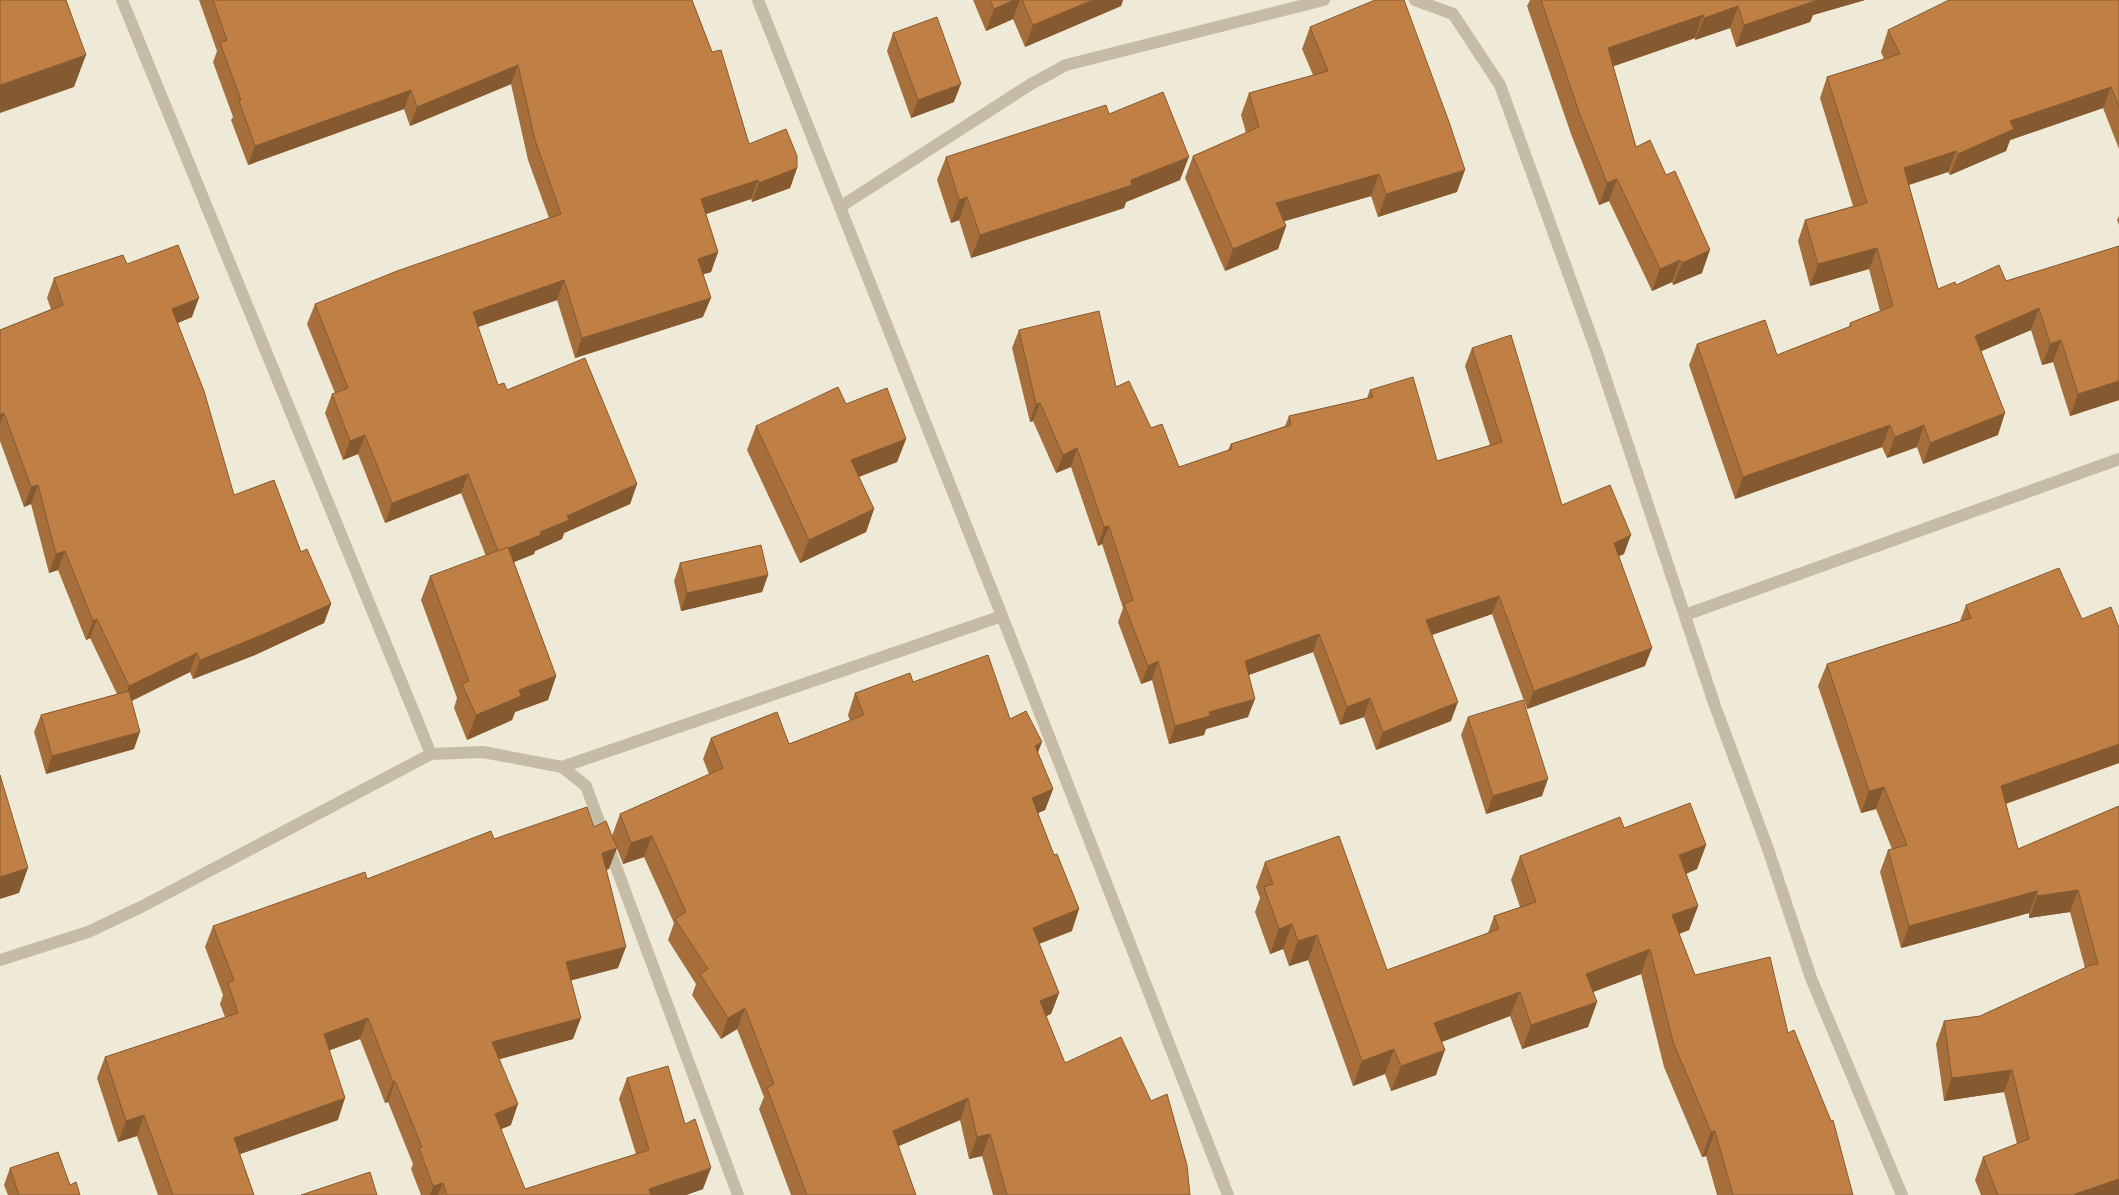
<svg xmlns="http://www.w3.org/2000/svg" width="2119" height="1195" font-family="Quicksand,sans-serif">
  <style>
    .lines { fill: none; stroke-linecap: round; stroke-linejoin: round }
    .minor { stroke: #c6bca5; stroke-width: 12 }
    .wall { fill: #a56e3b }
    .shaded-wall { fill: #865a30 }
    .building { fill: #c08045; stroke: #865a30 }
  </style>
  <rect width="100%" height="100%" fill="#efead8"/>
  <g class="lines">
    <g class="minor">
      <path d="M122 0 431 754"/>
      <path d="M758 0 1002 616 1228 1195"/>
      <path d="M1415 0 1453 14 1500 85 1596 350 1715 706 1768 849 1811 978 1902 1195"/>
      <path d="M840 207 1031 84 1066 65 1324 0"/>
      <path d="M1685 615 2119 459"/>
      <path d="M562 767 1002 616"/>
      <path d="M0 960 88 932 141 907 431 754 483 752 562 767 586 786 738 1195"/>
    </g>
  </g>
  <g class="wall">
    <path d="M199 0H692L712 52 749 144 797 168 790 188 752 202 751 199 706 214 718 252 711 272 703 274V317L575 358 557 300 478 327 498 385 507 390 637 484 630 504 564 533 562 539 535 551 534 554 514 562 556 676 548 700 515 712 512 720 467 740 454 708 457 698 421 600 430 576 486 556 461 493 385 523 358 454 343 460 325 413 332 394 335 393 307 324 315 304 549 218 528 160 511 84 410 126 404 109 248 165 231 120 233 117 213 62 217 51Z"/>
    <path d="M973 0H1123L1121 6 1025 47 1013 19 986 31Z"/>
    <path d="M1530 0H1865L1813 15 1810 22 1736 47 1730 28 1695 40V38L1613 66 1636 147 1702 273 1673 285 1672 282 1652 291 1609 201 1599 205 1571 134 1527 6Z"/>
    <path d="M2119 0V149L2103 108 2010 140 2006 151 1950 175 1948 172 1909 185 1938 289 1956 285 2006 281 2119 246V400L2070 416 2053 362 2042 365 2031 330 1981 351 1998 435 1923 464 1917 447 1887 458 1882 447 1735 499 1689 365 1697 344 1777 355 1849 327 1850 323 1880 311 1869 269 1810 286 1798 241 1805 220 1853 206 1820 98 1827 77 1884 59 1881 52 1888 30Z"/>
    <path d="M1310 27 1457 192 1378 217 1371 196 1284 221 1286 226 1278 249 1225 271 1185 178 1193 156 1246 133 1241 115 1249 93 1313 75 1302 49Z"/>
    <path d="M893 33 954 102 911 118 887 51Z"/>
    <path d="M1109 114 1180 180 1126 202 1124 208 971 258 959 220 951 223 937 180 946 157Z"/>
    <path d="M2119 216V225L2117 220Z"/>
    <path d="M127 264 192 317 178 323 234 495 301 552 331 604 324 623 255 655 193 679 190 672 132 701 134 749 46 774 34 732 41 715 117 694 90 638 86 640 58 570 49 573 31 504 24 507 0 441V330L51 309 47 298 54 278Z"/>
    <path d="M1019 330 1116 387 1151 428 1179 467 1228 450 1231 444 1285 426 1289 416 1367 398 1370 390 1437 461 1490 445 1465 366 1472 348 1562 505 1624 554 1619 556 1645 666 1527 709 1492 614 1432 635 1451 721 1376 750 1364 717 1340 725 1313 652 1248 675V717L1206 729 1204 735 1169 744 1152 680 1141 684 1118 622 1123 608 1102 544 1098 546 1071 467 1056 473 1033 421 1030 422 1012 348Z"/>
    <path d="M846 404 906 439 897 462 859 477 874 509 866 532 800 563 747 450 756 426Z"/>
    <path d="M680 563 768 575 762 592 681 611 674 581Z"/>
    <path d="M1966 605 2119 763 2006 804 2018 849 2119 806V1195H1981L1975 1180 1983 1157 2017 1144 2004 1092 1944 1101 1936 1044 1944 1021 1980 1016 2085 968 2070 912 2029 918V913L1901 948 1880 872 1888 850 1892 849 1876 809 1861 813 1818 686 1827 664 1960 621Z"/>
    <path d="M913 682 1010 719 1038 753 1053 789 1045 810 1038 813 1072 931 1039 944 1059 993 1051 1014 1046 1016 1065 1063 1190 1195H993L982 1156 969 1159 960 1120 898 1146 916 1195H791L759 1109 764 1097 737 1029 721 1039 692 995 696 984 668 940 674 923 644 857 623 864 612 836 620 814 709 774 703 759 711 738 789 744 850 721 848 715 855 693Z"/>
    <path d="M1468 717 1542 796 1486 814 1461 735Z"/>
    <path d="M1624 828 1706 845 1697 869 1686 874 1698 906 1689 930 1679 934 1695 975 1788 1033 1853 1195H1717L1706 1156 1702 1157 1664 1067 1641 974 1593 992 1597 1002 1588 1027 1522 1049 1510 1016 1442 1042 1436 1075 1391 1091 1385 1074 1353 1086 1308 960 1289 966 1283 949 1270 954 1255 912 1260 898 1256 887 1265 862 1387 970 1488 933 1494 916 1520 907 1511 880 1520 856Z"/>
    <path d="M494 839 609 869 606 870 618 968 571 980 573 1039 500 1059 511 1125 501 1129 525 1189 636 1154 619 1099 627 1078 703 1189 686 1195H421L411 1169 413 1164 388 1102 385 1103 360 1039 330 1050 338 1120 240 1154 254 1195H158L137 1136 118 1142 97 1078 105 1057 225 1017 220 1004 223 995 205 947 213 926 367 879Z"/>
    <path d="M10 1168 70 1185 80 1195H8L4 1185Z"/>
  </g>
  <g class="shaded-wall">
    <path d="M1014 0H1020L1013 19 986 31 994 9Z"/>
    <path d="M1093 0H1123L1121 6 1025 47 1033 25Z"/>
    <path d="M1814 0H1865L1813 15 1810 22 1736 47 1744 25Z"/>
    <path d="M1738 6 1730 28 1695 40 1704 18Z"/>
    <path d="M1703 15 1695 38 1600 71 1608 48Z"/>
    <path d="M86 55 74 87 0 113V85Z"/>
    <path d="M518 65 511 84 410 126 417 107Z"/>
    <path d="M961 84 954 102 911 118 918 100Z"/>
    <path d="M2111 87 2103 108 2010 140 2006 151 1950 175 1958 154 2010 121Z"/>
    <path d="M411 90 404 109 248 165 255 146Z"/>
    <path d="M1956 151 1948 172 1896 189 1904 168Z"/>
    <path d="M1189 157 1180 180 1126 202 1124 208 971 258 980 235 1131 180Z"/>
    <path d="M797 168 790 188 752 202 759 183Z"/>
    <path d="M1465 170 1457 192 1378 217 1386 194Z"/>
    <path d="M1379 174 1371 196 1268 226 1276 203Z"/>
    <path d="M1617 179 1609 201 1599 205 1607 183Z"/>
    <path d="M758 180 751 199 694 218 701 199Z"/>
    <path d="M967 197 959 220 951 223 959 200Z"/>
    <path d="M1286 226 1278 249 1225 271 1233 249Z"/>
    <path d="M1877 248 1869 269 1810 286 1818 264Z"/>
    <path d="M1710 250 1702 273 1673 285 1682 263Z"/>
    <path d="M718 252 711 272 691 278 698 259Z"/>
    <path d="M1680 260 1672 282 1652 291 1660 269Z"/>
    <path d="M564 280 557 300 466 331 473 312Z"/>
    <path d="M199 298 192 317 165 328 172 309Z"/>
    <path d="M711 298 703 317 575 358 582 338Z"/>
    <path d="M2039 308 2031 330 1968 357 1975 336Z"/>
    <path d="M2061 340 2053 362 2042 365 2050 344Z"/>
    <path d="M2119 381V400L2070 416 2078 394Z"/>
    <path d="M1040 403 1033 421 1030 422 1036 404Z"/>
    <path d="M4 413 0 424V415Z"/>
    <path d="M2005 413 1998 435 1923 464 1930 443Z"/>
    <path d="M1890 425 1882 447 1735 499 1743 477Z"/>
    <path d="M1924 425 1917 447 1887 458 1895 437Z"/>
    <path d="M365 435 358 454 343 460 350 441Z"/>
    <path d="M906 439 897 462 842 483 851 460Z"/>
    <path d="M1077 448 1071 467 1056 473 1063 455Z"/>
    <path d="M468 474 461 493 385 523 392 503Z"/>
    <path d="M637 484 630 504 564 533 562 539 535 551 534 554 492 571 499 552 540 532 567 516Z"/>
    <path d="M38 485 31 504 24 507 31 487Z"/>
    <path d="M874 509 866 532 800 563 809 540Z"/>
    <path d="M1109 526 1102 544 1098 546 1104 527Z"/>
    <path d="M1631 535 1624 554 1607 561 1614 543Z"/>
    <path d="M65 551 58 570 49 573 56 554Z"/>
    <path d="M768 575 762 592 681 611 687 593Z"/>
    <path d="M1499 596 1492 614 1420 639 1426 620Z"/>
    <path d="M331 604 324 623 255 655 193 679 200 660Z"/>
    <path d="M97 619 90 638 86 640 93 621Z"/>
    <path d="M1319 634 1313 652 1238 679 1245 661Z"/>
    <path d="M1652 648 1645 666 1527 709 1534 691Z"/>
    <path d="M197 653 190 672 122 705 129 686Z"/>
    <path d="M1158 661 1152 680 1141 684 1148 666Z"/>
    <path d="M556 676 548 700 515 712 512 720 467 740 476 715 519 690Z"/>
    <path d="M1370 698 1364 717 1340 725 1347 707Z"/>
    <path d="M1255 699 1248 717 1206 729 1204 735 1169 744 1175 726 1209 712Z"/>
    <path d="M1458 702 1451 721 1376 750 1383 732Z"/>
    <path d="M140 732 134 749 46 774 52 756Z"/>
    <path d="M1042 742 1034 763 1035 746Z"/>
    <path d="M2119 744V763L1993 808 2001 786Z"/>
    <path d="M1548 779 1542 796 1486 814 1493 796Z"/>
    <path d="M1884 787 1876 809 1861 813 1869 791Z"/>
    <path d="M1053 789 1045 810 1024 819 1032 798Z"/>
    <path d="M652 836 644 857 623 864 631 843Z"/>
    <path d="M1706 845 1697 869 1670 880 1679 855Z"/>
    <path d="M617 848 609 869 594 874 602 853Z"/>
    <path d="M28 868 19 893 0 899V877Z"/>
    <path d="M2078 890 2070 912 2029 918 2037 896Z"/>
    <path d="M2037 891 2029 913 1901 948 1909 926Z"/>
    <path d="M1698 906 1689 930 1663 940 1672 915Z"/>
    <path d="M1079 909 1072 931 1025 949 1033 928Z"/>
    <path d="M1292 924 1283 949 1270 954 1279 929Z"/>
    <path d="M1317 935 1308 960 1289 966 1298 941Z"/>
    <path d="M626 947 618 968 558 984 566 962Z"/>
    <path d="M1650 949 1641 974 1577 998 1586 974Z"/>
    <path d="M1520 992 1510 1016 1425 1048 1434 1023Z"/>
    <path d="M1059 993 1051 1014 1032 1022 1040 1001Z"/>
    <path d="M1597 1002 1588 1027 1522 1049 1531 1025Z"/>
    <path d="M745 1008 737 1029 721 1039 728 1018Z"/>
    <path d="M368 1018 360 1039 317 1055 324 1034Z"/>
    <path d="M581 1018 573 1039 485 1063 492 1042Z"/>
    <path d="M1394 1049 1385 1074 1353 1086 1362 1061Z"/>
    <path d="M1445 1050 1436 1075 1391 1091 1401 1066Z"/>
    <path d="M2012 1070 2004 1092 1944 1101 1952 1078Z"/>
    <path d="M395 1081 388 1102 385 1103 393 1082Z"/>
    <path d="M345 1098 338 1120 226 1159 234 1138Z"/>
    <path d="M968 1098 960 1120 885 1152 893 1131Z"/>
    <path d="M518 1104 511 1125 487 1135 495 1114Z"/>
    <path d="M144 1115 137 1136 118 1142 126 1121Z"/>
    <path d="M1715 1131 1706 1156 1702 1157 1711 1132Z"/>
    <path d="M990 1134 982 1156 969 1159 977 1137Z"/>
    <path d="M711 1168 703 1189 686 1195H647L649 1189Z"/>
    <path d="M2119 1179V1195H2075V1194Z"/>
    <path d="M443 1183 438 1195H430L433 1186Z"/>
  </g>
  <g class="building">
    <path d="M0 0H66L86 55 0 85Z"/>
    <path d="M213 0H692L712 52 721 50 749 144 786 129 797 156V168L759 183 758 180 701 199 718 252 698 259 711 298 582 338 564 280 473 312 498 385 504 383 507 390 585 358 637 484 567 516 569 520 540 532 541 535 508 548 498 551 468 474 392 503 365 435 350 441 332 394 348 388 315 304 397 271 561 214 535 140 518 65 417 107 411 90 255 146 239 101 241 100 220 43 227 40Z"/>
    <path d="M990 0H1014L994 9Z"/>
    <path d="M1022 0H1093L1033 25Z"/>
    <path d="M1375 0H1404L1449 122 1465 170 1386 194 1379 174 1276 203 1286 226 1233 249 1193 156 1259 127 1249 93 1328 71 1310 27Z"/>
    <path d="M1541 0H1818L1744 25 1738 6 1704 18 1703 15 1608 48 1636 147 1650 140 1666 175 1675 171 1710 250 1682 263 1680 260 1660 269 1617 179 1607 183 1579 112Z"/>
    <path d="M1949 0H2119V107L2111 87 2010 121 2014 129 1958 154 1956 151 1904 168 1938 289 1955 282 1956 285 1999 265 2006 281 2119 246V381L2078 394 2061 340 2050 344 2039 308 1975 336 2005 413 1930 443 1924 425 1895 437 1890 425 1743 477 1697 344 1765 320 1777 355 1851 326 1850 323 1893 306 1877 248 1818 264 1805 220 1867 203 1827 77 1900 54 1888 30Z"/>
    <path d="M937 17 961 84 918 100 893 33Z"/>
    <path d="M1163 92 1189 157 1131 180 1132 185 980 235 967 197 959 200 946 157 1106 105 1109 114Z"/>
    <path d="M178 245 199 298 172 309 204 391 234 495 274 480 301 552 307 549 331 604 262 635 200 660 197 653 129 686 97 619 93 621 65 551 56 554 38 485 31 487 4 413 0 415V330L63 305 54 278 123 255 127 264Z"/>
    <path d="M1099 311 1116 387 1129 381 1151 428 1162 424 1179 467 1232 449 1231 444 1291 425 1289 416 1373 397 1370 390 1413 377 1437 461 1502 442 1472 348 1511 335 1562 505 1610 485 1631 535 1614 543 1652 648 1534 691 1499 596 1426 620 1458 702 1383 732 1370 698 1347 707 1319 634 1245 661 1255 699 1209 712 1210 716 1175 726 1158 661 1148 666 1124 604 1133 600 1109 526 1104 527 1077 448 1063 455 1040 403 1036 404 1019 330Z"/>
    <path d="M838 387 846 404 887 388 906 439 851 460 874 509 809 540 756 426Z"/>
    <path d="M761 545 768 575 687 593 680 563Z"/>
    <path d="M508 547 556 676 519 690 521 696 476 715 462 684 469 681 430 576Z"/>
    <path d="M2059 568 2082 619 2111 607 2119 628V744L2001 786 2018 849 2119 806V1179L2075 1194V1195H1998L1983 1157 2029 1139 2012 1070 1952 1078 1944 1021 1980 1016 2091 965 2098 964 2078 890 2037 896V891L1909 926 1888 850 1907 845 1884 787 1869 791 1827 664 1971 618 1966 605Z"/>
    <path d="M988 655 1010 719 1026 711 1042 742 1035 746 1053 789 1032 798 1054 855 1057 854 1079 909 1033 928 1059 993 1040 1001 1065 1063 1121 1037 1151 1101 1167 1094 1187 1165 1190 1195H1007L990 1134 977 1137 968 1098 893 1131 916 1195H807L767 1088 774 1084 745 1008 728 1018 700 974 708 969 675 919 686 912 652 836 631 843 620 814 723 768 711 738 777 712 789 744 864 715 855 693 910 673 913 682Z"/>
    <path d="M129 691 140 732 52 756 41 715Z"/>
    <path d="M1523 700 1548 779 1493 796 1468 717Z"/>
    <path d="M0 775 28 868 0 877Z"/>
    <path d="M1690 803 1706 845 1679 855 1698 906 1672 915 1695 975 1770 957 1788 1033 1794 1030 1831 1121 1833 1120 1853 1195H1733L1715 1131 1711 1132 1673 1042 1650 949 1586 974 1597 1002 1531 1025 1520 992 1434 1023 1445 1050 1401 1066 1394 1049 1362 1061 1317 935 1298 941 1292 924 1279 929 1264 887 1273 884 1265 862 1339 836 1387 970 1499 929 1494 916 1536 902 1520 856 1620 817 1624 828Z"/>
    <path d="M587 807 594 827 606 821 617 848 602 853 626 947 566 962 581 1018 492 1042 518 1104 495 1114 525 1189 649 1150 627 1078 668 1066 685 1124 695 1119 711 1168 649 1189 651 1195H447L443 1183 433 1186 419 1148 422 1147 395 1081 393 1082 368 1018 324 1034 345 1098 234 1138 254 1195H173L144 1115 126 1121 105 1057 238 1013 228 983 234 980 213 926 365 872 367 879 491 831 494 839Z"/>
    <path d="M58 1152 70 1185 76 1182 80 1195H19L10 1168Z"/>
    <path d="M370 1172 377 1195H301Z"/>
  </g>
</svg>
